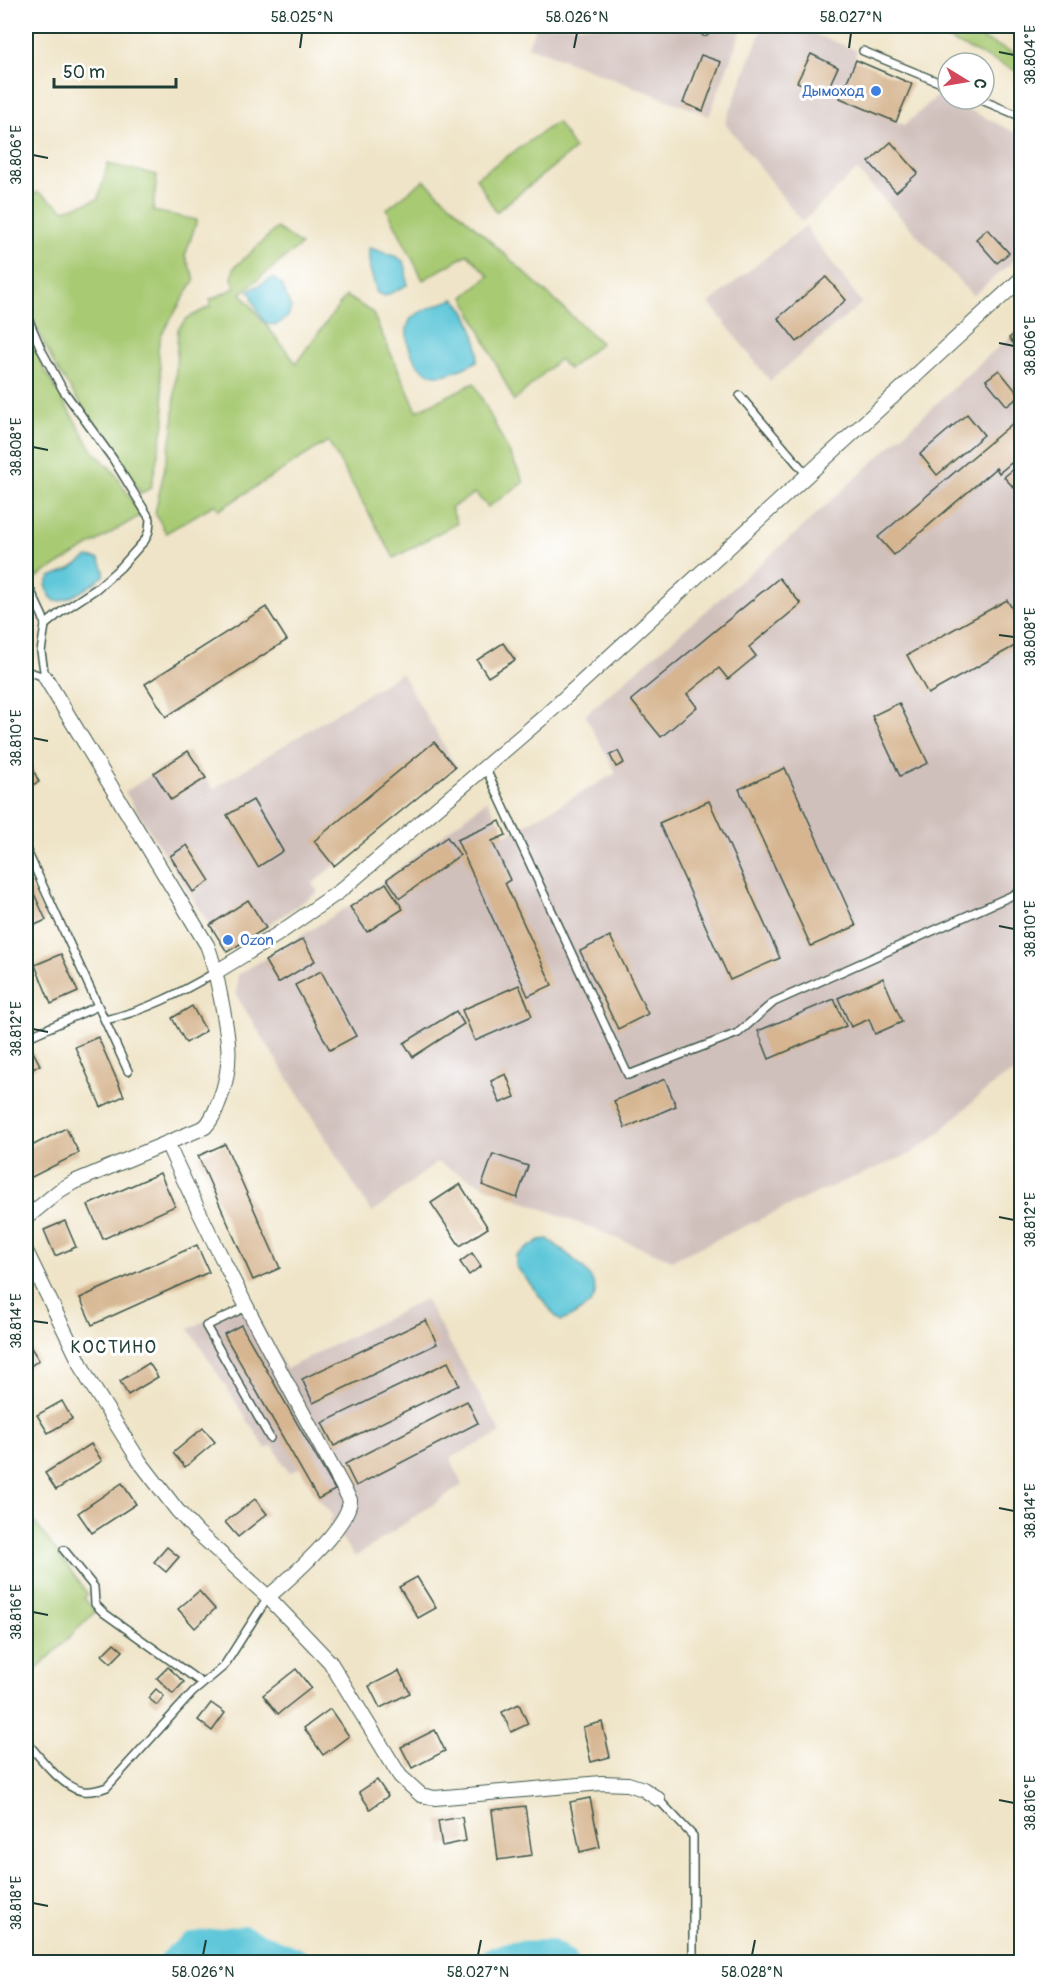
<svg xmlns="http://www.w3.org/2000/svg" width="1047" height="1988" font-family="Pangolin,sans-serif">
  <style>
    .industrial { fill: #d0c0bc }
    .green { fill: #a8ca73; stroke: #648454; stroke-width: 1.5 }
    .water { fill: #5ec7d9; stroke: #3e8286; stroke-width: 1.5 }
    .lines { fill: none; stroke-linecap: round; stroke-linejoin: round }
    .river { stroke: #5ec7d9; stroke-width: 28 }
    .building { fill: #d6b590 }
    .lane-casing { stroke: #3e564a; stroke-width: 10 }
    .street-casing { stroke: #3e564a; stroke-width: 16 }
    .lane { stroke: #fff; stroke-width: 7 }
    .street { stroke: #fff; stroke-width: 14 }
    .ticks { fill: none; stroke: #1f3d34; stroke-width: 2 }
    .shop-dot { fill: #3f7fe0; stroke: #fff; stroke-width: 2 }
    .labels { text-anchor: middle; stroke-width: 6; stroke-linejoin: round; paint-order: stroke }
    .shop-label { font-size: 15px; fill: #366cbe; stroke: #fff; text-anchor: end }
    .quarter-label { font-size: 18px; letter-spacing: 1.5px; fill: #1f3d34; stroke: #fff }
    .neatline { fill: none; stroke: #1f3d34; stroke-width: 2 }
    .ticks-label { font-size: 15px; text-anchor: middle; fill: #1f3d34 }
  </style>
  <rect width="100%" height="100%" fill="#fff"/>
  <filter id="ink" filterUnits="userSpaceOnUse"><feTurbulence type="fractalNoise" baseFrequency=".0167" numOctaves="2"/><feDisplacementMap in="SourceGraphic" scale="12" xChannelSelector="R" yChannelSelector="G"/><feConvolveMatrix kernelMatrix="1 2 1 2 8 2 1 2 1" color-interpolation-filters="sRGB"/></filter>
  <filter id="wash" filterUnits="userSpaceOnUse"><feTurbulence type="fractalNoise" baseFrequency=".008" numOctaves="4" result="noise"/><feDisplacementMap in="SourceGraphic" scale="24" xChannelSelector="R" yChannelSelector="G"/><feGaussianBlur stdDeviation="1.35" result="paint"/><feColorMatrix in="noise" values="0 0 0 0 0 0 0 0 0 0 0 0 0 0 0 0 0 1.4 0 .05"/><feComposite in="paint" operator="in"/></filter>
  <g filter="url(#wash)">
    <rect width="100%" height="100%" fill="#efe4c7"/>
    <g class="industrial">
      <path d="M536 26H743L709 116 528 46Z"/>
      <path d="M763 26H794L856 50V60L896 122 905 125 938 95 1021 135V254L973 296 857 170 802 222 725 123Z"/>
      <path d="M805 226 862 303 770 381 709 303Z"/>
      <path d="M1021 328V1069L1003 1078 980 1095 931 1140 910 1154 821 1191 672 1260 482 1185 437 1162 372 1213 236 995 238 975 362 898 487 800 506 835 616 773 585 715 797 532 989 355Z"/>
      <path d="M401 673 456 766 312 884 318 892 227 952 125 792 188 751 213 789Z"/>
      <path d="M247 1299 286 1369 425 1299 501 1433 450 1458 462 1485 355 1557 329 1521 333 1516 318 1499 300 1468 289 1473 273 1446 266 1449 189 1329Z"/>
    </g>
    <g class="green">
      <path d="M919 26H953L1021 56V77L1017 71Z"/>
      <path d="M557 122 575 149 496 212 476 178Z"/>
      <path d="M108 164 157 175 153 211 197 220 185 256 195 279 161 335 158 348 165 419 151 488 141 493 55 366 26 305V199L38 192 65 210 98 199Z"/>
      <path d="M424 180 601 343 569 369 559 359 514 401 464 297 489 276 468 254 423 280 387 209Z"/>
      <path d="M277 228 301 245 241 293 296 363 346 296 372 312 417 411 474 383 524 482 488 507 475 493 451 508 457 523 394 558 328 441 219 510 215 504 166 533 155 513 173 430 178 329 186 319 211 306 210 300 235 288 232 278 234 268Z"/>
      <path d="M26 327 45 371 93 451 114 472 141 515 32 580 26 570Z"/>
      <path d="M26 1521 36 1524 88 1594 84 1598 95 1612 26 1680Z"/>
    </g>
    <g class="water">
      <path d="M370 248 397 257 404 262 406 268 407 285 385 296 377 293 370 269 368 249Z"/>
      <path d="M271 279H275L282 285 291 308 288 316 277 325 268 324 263 320 252 299 253 296 248 291Z"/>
      <path d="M454 299C468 308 481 345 477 361 469 366 447 376 437 375 415 375 399 335 411 319 418 310 443 303 454 299Z"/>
      <path d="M88 557 99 559 104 570V575C96 583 66 603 55 601L50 596 46 585 50 577 70 569Z"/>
      <path d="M548 1239C564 1252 616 1285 586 1307 578 1312 571 1318 561 1321L557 1318 516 1266V1256L540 1240Z"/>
    </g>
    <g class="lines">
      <g class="river">
        <path d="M173 1962 192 1946 242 1939 296 1962"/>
        <path d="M492 1962 512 1955 550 1954 563 1962"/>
      </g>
    </g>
    <g id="blocks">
      <g class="building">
        <path d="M811 54 838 67 825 95 797 82Z"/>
        <path d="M701 55 721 62 703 111 683 103Z"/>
        <path d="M856 60 912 84 896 122 840 98Z"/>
        <path d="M891 142 918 173 896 192 869 162Z"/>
        <path d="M987 229 1009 253 997 263 976 239Z"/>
        <path d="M826 277 846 300 797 342 778 318Z"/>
        <path d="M1022 328V348L1019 350 1009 338Z"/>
        <path d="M999 370 1020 396 1007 406 986 380Z"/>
        <path d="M967 414 984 435 937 475 920 454Z"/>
        <path d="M1013 423 1022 433V454L999 473 996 468 894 555 878 537Z"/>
        <path d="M1022 462V482L1014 488 1004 477Z"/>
        <path d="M779 578 801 604 749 647 756 656 728 679 719 668 687 694 697 707 661 737 631 700Z"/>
        <path d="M1007 600 1022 625V642L928 694 907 655Z"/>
        <path d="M266 607 287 640 166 717 145 684Z"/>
        <path d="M503 643 515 660 488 677 477 660Z"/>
        <path d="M899 703 928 763 900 776 872 716Z"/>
        <path d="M434 742 455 767 334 866 314 841Z"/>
        <path d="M188 751 206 778 171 800 154 773Z"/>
        <path d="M618 751 624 763 616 767 610 755Z"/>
        <path d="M30 763 39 782 26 788V765Z"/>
        <path d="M785 768 856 926 811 946 739 789Z"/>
        <path d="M253 800 283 851 258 867 227 815Z"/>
        <path d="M709 801 780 958 730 980 659 823Z"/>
        <path d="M500 821 506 835 492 841 510 880 505 883 552 985 528 996 457 840Z"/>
        <path d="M447 837 460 855 400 898 387 879Z"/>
        <path d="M187 845 210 881 193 892 170 856Z"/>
        <path d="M26 876 46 920 26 929Z"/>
        <path d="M386 883 403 909 367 932 350 907Z"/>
        <path d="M248 900 266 928 227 952 210 925Z"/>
        <path d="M610 936 648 1014 618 1029 580 951Z"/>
        <path d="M303 939 315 961 278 983 265 961Z"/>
        <path d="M61 954 78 992 51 1004 35 965Z"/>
        <path d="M321 971 356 1036 330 1050 295 985Z"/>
        <path d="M883 978 902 1022 875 1034 869 1019 851 1027 838 998Z"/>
        <path d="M519 985 532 1016 475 1041 462 1010Z"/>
        <path d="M834 999 846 1026 769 1059 758 1031Z"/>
        <path d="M192 1006 206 1031 186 1043 172 1018Z"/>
        <path d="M456 1011 464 1024 413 1057 404 1043Z"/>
        <path d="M98 1037 124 1096 101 1107 75 1047Z"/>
        <path d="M28 1042 40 1065 26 1073V1044Z"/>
        <path d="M506 1074 515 1097 500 1103 491 1081Z"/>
        <path d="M665 1079 676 1106 625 1128 614 1101Z"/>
        <path d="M66 1128 79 1153 26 1180V1149Z"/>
        <path d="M225 1144 280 1268 253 1280 198 1156Z"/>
        <path d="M493 1154 528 1166 517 1198 482 1185Z"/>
        <path d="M160 1173 175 1206 103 1239 88 1205Z"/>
        <path d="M460 1184 488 1228 460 1246 431 1203Z"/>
        <path d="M65 1221 76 1247 55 1256 44 1230Z"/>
        <path d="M197 1245 209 1272 92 1325 80 1298Z"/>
        <path d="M472 1253 481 1266 469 1275 460 1262Z"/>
        <path d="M426 1320 437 1344 313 1403 302 1379Z"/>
        <path d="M241 1325 335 1490 318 1499 224 1334Z"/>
        <path d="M26 1340 39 1360 26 1369Z"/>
        <path d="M448 1362 459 1385 334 1446 322 1423Z"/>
        <path d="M149 1363 158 1377 128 1395 120 1381Z"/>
        <path d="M62 1401 72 1419 48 1433 37 1415Z"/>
        <path d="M467 1401 478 1423 356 1486 345 1464Z"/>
        <path d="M203 1428 215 1442 185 1467 173 1453Z"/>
        <path d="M91 1444 102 1461 56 1490 45 1473Z"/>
        <path d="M122 1483 136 1504 92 1533 78 1513Z"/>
        <path d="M255 1499 267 1514 238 1537 225 1522Z"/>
        <path d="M167 1547 179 1557 166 1572 154 1562Z"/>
        <path d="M417 1577 436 1608 418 1618 399 1587Z"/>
        <path d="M199 1591 215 1609 195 1628 178 1609Z"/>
        <path d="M114 1643 123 1651 111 1663 102 1655Z"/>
        <path d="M168 1667 184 1682 173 1694 157 1678Z"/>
        <path d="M296 1669 311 1688 278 1714 263 1695Z"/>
        <path d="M399 1671 410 1693 380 1708 369 1686Z"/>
        <path d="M156 1689 164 1696 157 1705 148 1698Z"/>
        <path d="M211 1703 225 1713 212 1731 198 1720Z"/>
        <path d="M519 1704 528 1724 511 1732 502 1712Z"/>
        <path d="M330 1709 349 1736 323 1755 304 1728Z"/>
        <path d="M602 1722 610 1757 591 1762 583 1727Z"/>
        <path d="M435 1730 445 1751 412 1768 401 1747Z"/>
        <path d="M377 1780 388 1796 370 1809 359 1792Z"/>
        <path d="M590 1798 600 1847 580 1852 570 1802Z"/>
        <path d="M525 1806 532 1855 498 1860 492 1810Z"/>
        <path d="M462 1817 466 1841 442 1846 438 1821Z"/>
      </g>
    </g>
  </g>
  <g filter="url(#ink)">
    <use href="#blocks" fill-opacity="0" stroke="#3e564a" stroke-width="1.5"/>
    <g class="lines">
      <g class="lane-casing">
        <g id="lane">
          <path d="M705 32 708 26"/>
          <path d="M863 51 948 86"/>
          <path d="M979 99 1022 117"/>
          <path d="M26 314 42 351 63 390 113 459 150 519 149 531 145 540 121 567 96 589 61 612 45 625"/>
          <path d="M740 396 807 475"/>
          <path d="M26 581 43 617 45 625 41 652 45 677"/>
          <path d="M26 671 45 677"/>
          <path d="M485 767 628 1075 738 1033 774 1002 1022 891"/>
          <path d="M27 851 128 1071"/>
          <path d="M105 1020C145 1011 180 993 216 972"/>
          <path d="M26 1038 98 1006"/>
          <path d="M246 1307 206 1326 270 1438"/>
          <path d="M64 1550 94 1587 95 1604 104 1613 202 1683"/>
          <path d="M26 1741C38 1755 63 1789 83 1791 91 1792 99 1790 107 1787L193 1692 224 1666 268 1597"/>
          <path d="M658 1799 693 1836V1962"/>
        </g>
      </g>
      <g class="street-casing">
        <g id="street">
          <path d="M216 972 278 934 340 891 546 715 1022 278"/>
          <path d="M167 1143C222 1265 286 1382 350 1500 349 1527 289 1579 268 1597"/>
          <path d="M26 1218 59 1191 74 1182 205 1127C213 1119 216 1109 220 1099 234 1063 228 1035 221 999 217 980 214 962 207 945L45 677"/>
          <path d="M26 1251 88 1379 140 1462 177 1510 197 1532 268 1597 330 1662 400 1776 421 1795 435 1798 601 1783 628 1784 643 1789 658 1799"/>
        </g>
      </g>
      <use href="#lane" class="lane"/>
      <use href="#street" class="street"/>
    </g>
  </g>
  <path class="ticks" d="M300 48 302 33M574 48 577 33M849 48 851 33M999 52 1014 55M33 155 48 158M999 343 1014 346M33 447 48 450M999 635 1014 637M33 738 48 741M999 926 1014 929M33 1029 48 1032M999 1217 1014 1220M33 1321 48 1323M999 1508 1014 1511M33 1612 48 1615M999 1800 1014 1803M33 1903 48 1906M203 1955 206 1940M478 1955 481 1940M752 1955 755 1940"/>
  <g class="shop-dot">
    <circle cx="876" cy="91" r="6"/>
    <circle cx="228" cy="940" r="6"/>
  </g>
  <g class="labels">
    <g class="shop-label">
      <text x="864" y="96">Дымоход</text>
      <text x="240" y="945" text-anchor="start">Ozon</text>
    </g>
    <g class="quarter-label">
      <text x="114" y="1353">КОСТИНО</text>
    </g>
  </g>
  <rect width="1047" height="1988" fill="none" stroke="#fff" stroke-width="66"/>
  <g transform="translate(966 81) rotate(101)"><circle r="28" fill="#ffffff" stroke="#a5b1ae" stroke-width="1.5"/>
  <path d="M0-4.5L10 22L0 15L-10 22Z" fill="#d1495b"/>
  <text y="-9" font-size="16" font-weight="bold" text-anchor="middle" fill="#1f3d34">С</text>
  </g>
  <path d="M54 78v9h122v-9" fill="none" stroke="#1f3d34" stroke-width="3"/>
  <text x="63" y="78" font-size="18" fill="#1f3d34" stroke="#ffffff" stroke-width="4.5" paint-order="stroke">50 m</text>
  <rect x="33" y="33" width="981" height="1922" class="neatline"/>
  <g class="ticks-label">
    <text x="302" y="22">58.025°N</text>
    <text x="577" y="22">58.026°N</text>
    <text x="851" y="22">58.027°N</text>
    <text transform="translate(1030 55) rotate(-90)" y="5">38.804°E</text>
    <text transform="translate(16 155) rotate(-90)" y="5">38.806°E</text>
    <text transform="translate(1030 346) rotate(-90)" y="5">38.806°E</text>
    <text transform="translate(16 447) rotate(-90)" y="5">38.808°E</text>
    <text transform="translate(1030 637) rotate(-90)" y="5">38.808°E</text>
    <text transform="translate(16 738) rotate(-90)" y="5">38.810°E</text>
    <text transform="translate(1030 929) rotate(-90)" y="5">38.810°E</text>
    <text transform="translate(16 1029) rotate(-90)" y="5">38.812°E</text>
    <text transform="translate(1030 1220) rotate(-90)" y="5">38.812°E</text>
    <text transform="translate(16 1321) rotate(-90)" y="5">38.814°E</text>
    <text transform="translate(1030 1511) rotate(-90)" y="5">38.814°E</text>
    <text transform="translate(16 1612) rotate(-90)" y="5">38.816°E</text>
    <text transform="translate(1030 1803) rotate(-90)" y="5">38.816°E</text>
    <text transform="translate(16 1903) rotate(-90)" y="5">38.818°E</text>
    <text x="203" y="1977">58.026°N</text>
    <text x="478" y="1977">58.027°N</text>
    <text x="752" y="1977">58.028°N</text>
  </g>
</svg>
